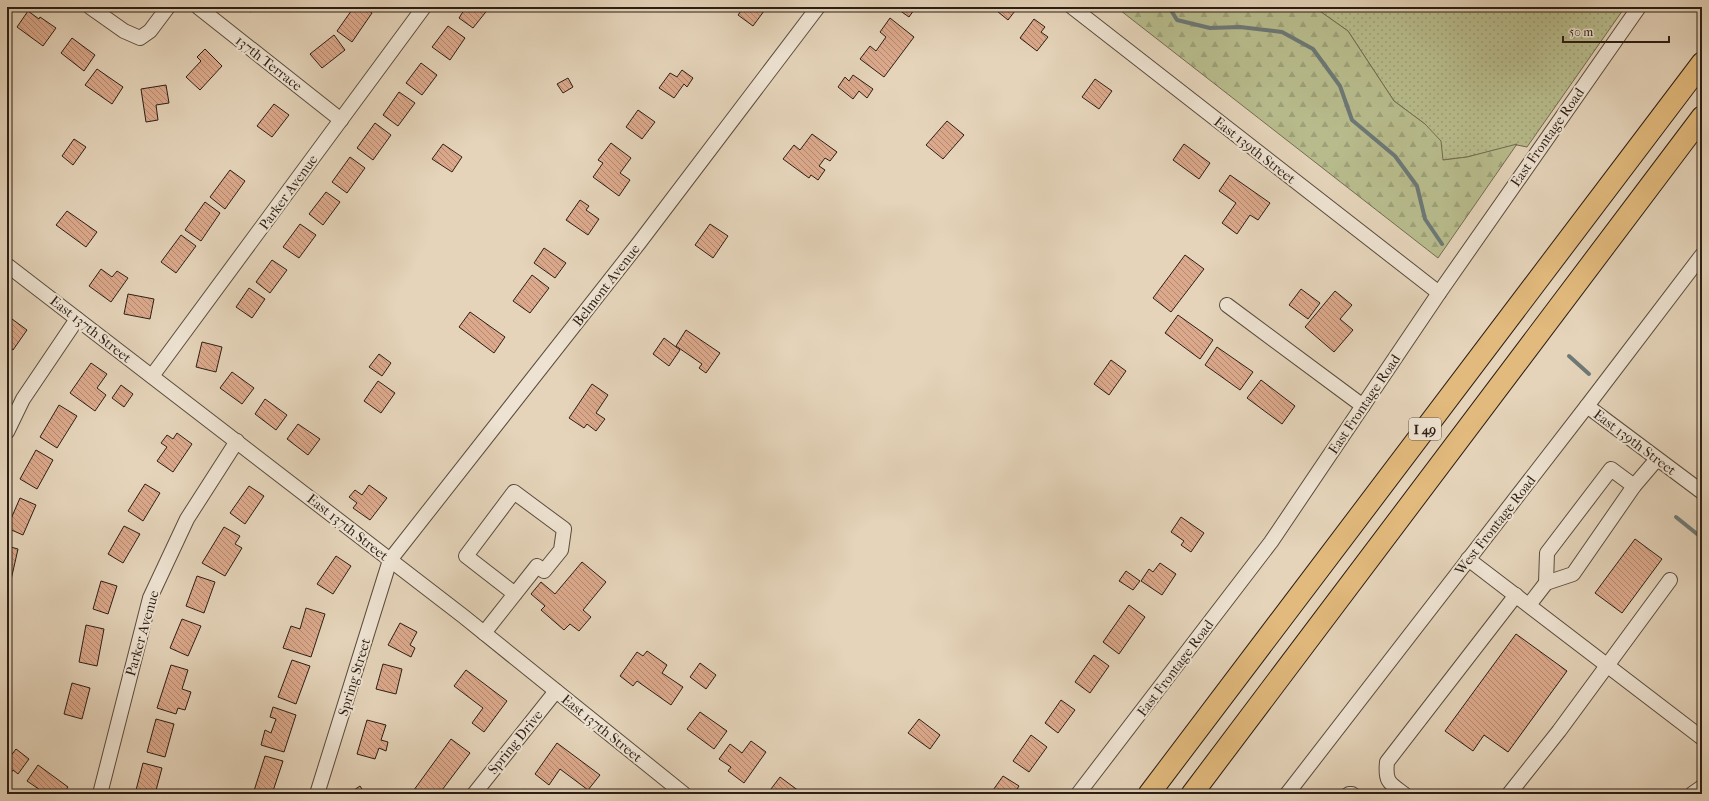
<svg xmlns="http://www.w3.org/2000/svg" width="1709" height="801" font-family="'IM FELL French Canon',serif">
  <style>
    .grass { fill: url(#grass-dots); stroke: #726d50 }
    .forest { fill: url(#forest-firs); stroke: #726d50 }
    .lines { fill: none; stroke-linecap: round; stroke-linejoin: round }
    .stream { stroke: #6d7977; stroke-width: 4 }
    .building { fill: url(#building-back-hatch); stroke: #2c1e14 }
    .minor-casing { stroke: #5a4c3e; stroke-width: 16 }
    .highway-casing { stroke: #2c1e14; stroke-width: 23 }
    .minor { stroke: #eee3d2; stroke-width: 14 }
    .highway { stroke: #e2ba7d; stroke-width: 21 }
    .labels { text-anchor: middle; stroke-width: 4; stroke-linejoin: round; paint-order: stroke }
    .shield { fill: #eee3d2; stroke: #66594d; stroke-width: 1 }
    .shield-label { font-size: 13px; font-weight: bold; fill: #2c1e14 }
    .street-label { font-size: 14px; fill: #2c1e14; stroke: #eee3d2 }
  </style>
  <defs>
    <pattern id="grass-dots" width="8" height="8" patternUnits="userSpaceOnUse"><rect width="8" height="8" fill="#b8bc8d"/><path d="M2 2h.1M6 6h.1" fill="none" stroke="#9ea179" stroke-width="1.8" stroke-linecap="round"/></pattern>
    <pattern id="forest-firs" width="22" height="20" patternUnits="userSpaceOnUse"><rect width="22" height="20" fill="#b8bc8d"/><path d="M5 1l3.5 6h-7zM16 11l3.5 6h-7z" fill="#9ea179"/></pattern>
    <pattern id="building-back-hatch" width="6" height="6" patternUnits="userSpaceOnUse"><rect width="6" height="6" fill="#dca98c"/><path d="M-1 5l2 2M0 0l6 6M5-1l2 2" fill="none" stroke="#b38971"/></pattern>
  </defs>
  <rect width="100%" height="100%" fill="#e5d4ba"/>
  <filter id="stains"><feTurbulence type="fractalNoise" baseFrequency=".005" numOctaves="4"/><feColorMatrix values="0 0 0 0 .2 0 0 0 0 .09 0 0 0 0 .02 0 0 0 .5 -.17"/></filter>
  <radialGradient id="worn" r=".72"><stop offset=".6" stop-color="#630" stop-opacity="0"/><stop offset="1" stop-color="#630" stop-opacity=".3"/></radialGradient>
  <path class="grass" d="M1314 7H1625L1527 147 1517 145 1467 157 1443 160 1425 124 1394 101 1348 31Z"/>
  <path class="forest" d="M1116 7H1314L1348 31 1394 101 1425 124 1441 141 1443 160 1467 157 1517 144 1438 258Z"/>
  <g class="lines">
    <g class="stream">
      <path d="M1169 7 1177 20 1210 28 1240 27 1282 32 1313 49 1340 86 1352 120 1395 156 1417 186 1425 219 1442 244"/>
      <path d="M1569 356 1589 374"/>
      <path d="M1676 517 1702 538"/>
    </g>
  </g>
  <g class="building">
    <path d="M247 7H259L250 12Z"/>
    <path d="M354 7H364L372 13 352 42 337 31Z"/>
    <path d="M466 7 489 8 473 28 459 18Z"/>
    <path d="M744 7H767L753 26 738 15Z"/>
    <path d="M902 7H916L909 17 899 10Z"/>
    <path d="M992 7H1018L1008 20Z"/>
    <path d="M28 11 39 19 40 17 56 28 43 46 17 27Z"/>
    <path d="M890 18 914 37 884 77 860 59 870 46 876 51 886 37 880 32Z"/>
    <path d="M1034 19 1045 27 1041 32 1048 37 1037 51 1020 38Z"/>
    <path d="M448 26 465 38 450 60 432 47Z"/>
    <path d="M334 35 345 50 322 68 310 54Z"/>
    <path d="M72 38 95 55 84 71 61 53Z"/>
    <path d="M205 49 222 66 200 90 186 77 201 61 197 57Z"/>
    <path d="M421 63 437 75 422 95 406 83Z"/>
    <path d="M97 69 123 87 112 104 85 85Z"/>
    <path d="M682 70 693 78 687 87 684 84 674 98 659 88 670 73 677 77Z"/>
    <path d="M853 75 873 89 867 98 859 91 853 99 838 87 845 77 849 81Z"/>
    <path d="M568 78 573 87 563 93 557 84Z"/>
    <path d="M1095 79 1112 91 1099 109 1082 97Z"/>
    <path d="M166 85 169 103 156 105 158 120 146 122 141 89Z"/>
    <path d="M399 92 415 103 398 126 383 115Z"/>
    <path d="M274 104 289 115 272 137 257 126Z"/>
    <path d="M638 110 655 122 642 139 626 127Z"/>
    <path d="M947 121 964 135 943 159 926 145Z"/>
    <path d="M375 123 391 135 373 160 357 148Z"/>
    <path d="M812 134 837 152 830 161 825 158 819 166 825 170 818 180 811 175 809 178 783 159 794 145 800 150Z"/>
    <path d="M74 139 86 147 73 165 62 156Z"/>
    <path d="M611 143 631 158 620 173 630 180 619 196 593 177 603 163 598 160Z"/>
    <path d="M443 144 462 157 452 172 432 159Z"/>
    <path d="M1184 144 1210 163 1199 179 1173 160Z"/>
    <path d="M350 157 365 168 347 193 332 182Z"/>
    <path d="M230 170 245 181 225 209 210 197Z"/>
    <path d="M1230 175 1270 203 1258 220 1250 215 1237 234 1222 223 1236 203 1219 191Z"/>
    <path d="M326 192 340 202 323 225 309 214Z"/>
    <path d="M580 200 589 206 586 210 599 219 588 235 566 220Z"/>
    <path d="M205 202 220 213 201 241 185 230Z"/>
    <path d="M67 211 97 232 86 247 56 225Z"/>
    <path d="M300 224 316 235 299 258 283 247Z"/>
    <path d="M710 224 728 236 713 258 695 245Z"/>
    <path d="M181 235 196 246 176 273 161 262Z"/>
    <path d="M544 248 566 263 555 278 534 263Z"/>
    <path d="M1185 255 1204 269 1171 312 1153 298Z"/>
    <path d="M272 260 287 270 270 293 256 282Z"/>
    <path d="M101 269 112 277 117 271 128 278 111 302 89 286Z"/>
    <path d="M532 275 549 288 530 313 513 301Z"/>
    <path d="M249 288 265 299 252 318 236 307Z"/>
    <path d="M1301 289 1320 303 1308 319 1289 305Z"/>
    <path d="M1335 291 1352 305 1340 319 1353 330 1334 352 1305 327Z"/>
    <path d="M128 294 154 299 150 319 124 314Z"/>
    <path d="M470 312 505 337 494 353 459 327Z"/>
    <path d="M1178 315 1213 340 1200 359 1165 333Z"/>
    <path d="M12 319 27 330 13 350 7 346V326Z"/>
    <path d="M686 330 720 353 706 373 699 368 702 364 676 346Z"/>
    <path d="M664 338 680 350 669 366 653 354Z"/>
    <path d="M202 342 222 347 216 372 196 367Z"/>
    <path d="M1217 347 1253 372 1240 390 1205 365Z"/>
    <path d="M379 354 391 363 382 376 369 367Z"/>
    <path d="M1111 360 1126 371 1109 395 1094 384Z"/>
    <path d="M91 363 107 374 97 388 106 395 95 411 70 393Z"/>
    <path d="M232 372 254 388 242 404 220 388Z"/>
    <path d="M1261 380 1295 406 1282 424 1247 398Z"/>
    <path d="M378 381 395 393 381 413 364 401Z"/>
    <path d="M592 384 608 395 596 413 605 419 596 431 587 424 584 428 569 418Z"/>
    <path d="M121 385 133 394 124 407 112 398Z"/>
    <path d="M265 399 287 415 276 430 255 414Z"/>
    <path d="M59 405 77 416 57 448 40 437Z"/>
    <path d="M298 424 320 439 308 455 287 439Z"/>
    <path d="M177 433 192 444 173 472 157 461 167 447 161 443 167 435 173 439Z"/>
    <path d="M36 450 53 460 37 489 20 479Z"/>
    <path d="M145 484 160 493 143 521 128 511Z"/>
    <path d="M369 485 387 498 370 520 353 508 357 503 349 497 355 490 362 495Z"/>
    <path d="M249 486 264 496 245 524 230 513Z"/>
    <path d="M20 498 36 505 23 535 7 528Z"/>
    <path d="M1181 517 1204 533 1191 552 1181 545 1184 541 1171 532Z"/>
    <path d="M124 526 140 534 123 563 108 554Z"/>
    <path d="M224 527 240 536 235 544 242 548 225 576 202 563Z"/>
    <path d="M1635 539 1662 559 1622 613 1595 593Z"/>
    <path d="M7 546 18 549 11 580 7 579Z"/>
    <path d="M336 556 351 566 333 594 317 584Z"/>
    <path d="M582 562 606 582 583 610 591 617 579 631 570 624 564 630 541 610 545 606 531 594 541 582 555 594Z"/>
    <path d="M1160 563 1176 574 1162 595 1141 581 1149 569 1153 572Z"/>
    <path d="M1126 571 1140 581 1133 590 1119 581Z"/>
    <path d="M197 576 215 582 204 613 186 606Z"/>
    <path d="M101 581 117 586 108 614 93 609Z"/>
    <path d="M1129 605 1145 617 1119 654 1103 642Z"/>
    <path d="M306 608 325 614 311 657 283 648 291 626 300 629Z"/>
    <path d="M182 619 201 626 188 656 170 648Z"/>
    <path d="M400 623 417 632 410 645 415 648 411 657 388 645Z"/>
    <path d="M86 625 104 629 97 666 79 662Z"/>
    <path d="M1516 634 1567 671 1508 752 1484 735 1473 751 1445 731Z"/>
    <path d="M647 651 667 665 662 673 683 687 671 705 637 681 633 686 620 676 637 652 643 656Z"/>
    <path d="M1094 655 1109 666 1090 693 1075 682Z"/>
    <path d="M292 660 310 666 296 704 278 697Z"/>
    <path d="M700 663 716 675 706 689 690 677Z"/>
    <path d="M383 664 402 669 396 694 376 689Z"/>
    <path d="M171 665 188 670 182 689 191 692 185 710 178 708 176 714 157 708Z"/>
    <path d="M466 670 507 701 484 732 472 723 483 708 454 686Z"/>
    <path d="M72 683 90 688 82 719 64 714Z"/>
    <path d="M1061 700 1075 710 1058 733 1045 723Z"/>
    <path d="M273 707 296 715 284 752 261 745 265 730 271 733 276 719 270 717Z"/>
    <path d="M700 712 727 731 714 749 687 729Z"/>
    <path d="M156 719 174 724 165 757 147 752Z"/>
    <path d="M919 719 940 735 930 749 908 733Z"/>
    <path d="M367 720 386 725 381 740 388 742 386 751 379 748 375 759 357 754Z"/>
    <path d="M1031 735 1047 747 1029 772 1013 761Z"/>
    <path d="M451 739 470 753 439 794H411Z"/>
    <path d="M751 741 766 752 744 783 728 771 731 767 719 759 730 744 742 753Z"/>
    <path d="M557 743 600 775 588 790 560 769 549 785 535 774Z"/>
    <path d="M16 749 29 759 18 774 13 770 8 778 7 761Z"/>
    <path d="M265 756 283 761 272 794H253Z"/>
    <path d="M143 763 162 768 155 794H135Z"/>
    <path d="M38 765 68 787 63 794H46L27 781Z"/>
    <path d="M1003 776 1019 786 1014 794 991 793Z"/>
    <path d="M780 777 803 794 768 793Z"/>
    <path d="M360 786 365 794H348Z"/>
    <path d="M523 789 530 794H519Z"/>
  </g>
  <g class="lines">
    <g class="minor-casing">
      <g id="minor">
        <path d="M90 7 124 31 140 38 150 31 168 7"/>
        <path d="M198 7 341 120"/>
        <path d="M1072 7 1439 293"/>
        <path d="M7 265 463 616 684 794"/>
        <path d="M1227 305 1363 406"/>
        <path d="M152 376 424 7"/>
        <path d="M1587 406 1702 492"/>
        <path d="M7 432 23 399 77 319"/>
        <path d="M1468 559 1702 738"/>
        <path d="M1546 583 1547 553 1611 469 1634 486"/>
        <path d="M1529 605 1546 583 1573 574 1634 486 1657 459"/>
        <path d="M484 633 537 566 544 571 561 550 564 529 514 492 466 556 515 594"/>
        <path d="M100 794 150 598 187 519 237 441"/>
        <path d="M317 794 390 560 639 243 818 7"/>
        <path d="M474 794 556 691"/>
        <path d="M1078 794 1271 542 1439 293 1639 7"/>
        <path d="M1287 794 1587 406 1702 255"/>
        <path d="M1349 794H1352"/>
        <path d="M1404 794C1389 783 1385 782 1387 762L1516 595"/>
        <path d="M1509 794 1559 731 1670 580"/>
        <path d="M1692 794 1702 787"/>
      </g>
    </g>
    <g class="highway-casing">
      <g id="highway">
        <path d="M1149 794 1702 63"/>
        <path d="M1192 794 1702 117"/>
      </g>
    </g>
    <use href="#minor" class="minor"/>
    <use href="#highway" class="highway"/>
  </g>
  <g class="labels">
    <rect class="shield" x="1409" y="418" width="32" height="22" rx="3"/>
    <g class="shield-label">
      <text x="1425" y="434">I 49</text>
    </g>
    <g class="street-label">
      <text transform="translate(269 63) rotate(38)" y="5">137th Terrace</text>
      <text transform="translate(1547 137) rotate(-55)" y="5">East Frontage Road</text>
      <text transform="translate(1255 150) rotate(38)" y="5">East 139th Street</text>
      <text transform="translate(288 192) rotate(-54)" y="5">Parker Avenue</text>
      <text transform="translate(606 285) rotate(-52)" y="5">Belmont Avenue</text>
      <text transform="translate(91 329) rotate(38)" y="5">East 137th Street</text>
      <text transform="translate(1364 404) rotate(-56)" y="5">East Frontage Road</text>
      <text transform="translate(1635 442) rotate(37)" y="5">East 139th Street</text>
      <text transform="translate(1495 525) rotate(-52)" y="5">West Frontage Road</text>
      <text transform="translate(348 527) rotate(38)" y="5">East 137th Street</text>
      <text transform="translate(142 633) rotate(-74)" y="5">Parker Avenue</text>
      <text transform="translate(1175 668) rotate(-53)" y="5">East Frontage Road</text>
      <text transform="translate(354 677) rotate(-73)" y="5">Spring Street</text>
      <text transform="translate(602 728) rotate(39)" y="5">East 137th Street</text>
      <text transform="translate(515 742) rotate(-51)" y="5">Spring Drive</text>
    </g>
  </g>
  <rect width="1709" height="801" fill="none" stroke="#e5d4ba" stroke-width="24"/>
  <rect x="8" y="8" width="1693" height="785" fill="none" stroke="#2c1e14" stroke-width="2"/>
  <rect x="12" y="12" width="1685" height="777" fill="none" stroke="#2c1e14"/>
  <path d="M1563 36v6h106v-6" fill="none" stroke="#2c1e14" stroke-width="2"/>
  <text x="1569" y="36" font-size="12" fill="#2c1e14" stroke="#eee3d2" stroke-width="3" paint-order="stroke">50 m</text>
  <rect width="100%" height="100%" filter="url(#stains)"/>
  <rect width="100%" height="100%" fill="url(#worn)"/>
</svg>
